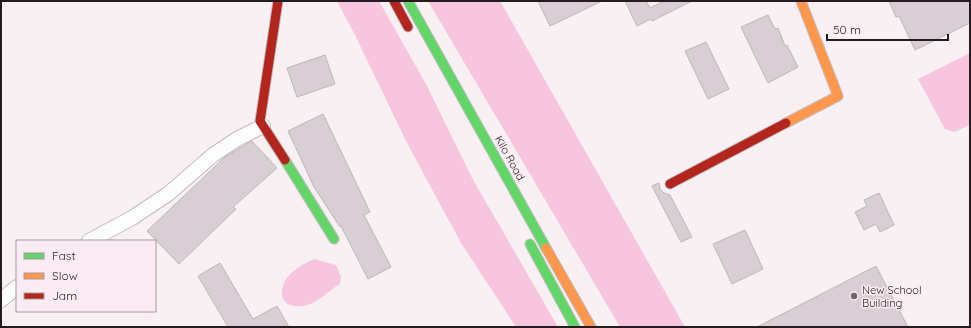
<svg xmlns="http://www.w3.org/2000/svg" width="971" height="328" font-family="Quicksand,sans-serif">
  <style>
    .water { fill: #f7c5dd }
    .building { fill: #d8ced3; stroke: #bfb5ba }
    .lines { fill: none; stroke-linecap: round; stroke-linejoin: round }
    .street-casing { stroke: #c4bbbf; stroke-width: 16 }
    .fast-casing { stroke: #c4bbbf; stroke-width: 11 }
    .slow-casing { stroke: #c4bbbf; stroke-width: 11 }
    .jam-casing { stroke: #c4bbbf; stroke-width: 11 }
    .street { stroke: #fefdfd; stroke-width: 14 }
    .fast { stroke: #63d668; stroke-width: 9 }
    .slow { stroke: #ff974d; stroke-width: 9 }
    .jam { stroke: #b3261e; stroke-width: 9 }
    .poi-dot { fill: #70656a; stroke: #fbecf3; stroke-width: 1.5 }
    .labels { text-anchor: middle; stroke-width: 3; stroke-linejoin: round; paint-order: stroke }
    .street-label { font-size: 11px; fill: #271a20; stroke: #fbecf3 }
    .poi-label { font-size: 11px; fill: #271a20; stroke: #fbecf3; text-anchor: start }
  </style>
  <rect width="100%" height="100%" fill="#f8f0f3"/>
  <g class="water">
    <path d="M337 1H379L427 86 472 178 558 327H516L461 243 407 143 355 35Z"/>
    <path d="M428 1H500L685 327H620Z"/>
    <path d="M970 53V125L954 132 945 129 918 79Z"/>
    <path d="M314 259 336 265 341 277 340 284C329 290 319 302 307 305 287 310 276 299 285 281 290 271 305 263 314 259Z"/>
  </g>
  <g class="building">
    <path d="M538 1H602L550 26Z"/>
    <path d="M625 1H646L650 8 664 1H692L652 21 651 19 637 26Z"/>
    <path d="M889 1H970V23L915 50 899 16 896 17Z"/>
    <path d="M768 15 775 29 778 28 785 46 787 45 798 67 768 83 741 27Z"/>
    <path d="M706 42 729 89 708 99 685 51Z"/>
    <path d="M325 55 335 84 297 97 287 68Z"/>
    <path d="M323 114 370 212 364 215 391 267 368 279 341 226 340 227 314 187 288 131Z"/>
    <path d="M252 141 277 168 233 207 236 209 179 264 147 231 225 157Z"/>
    <path d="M659 183 660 189 664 193 670 195 692 237 681 242 652 186Z"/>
    <path d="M879 193 894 225 880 232 876 224 864 230 855 212 867 206 864 200Z"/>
    <path d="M745 230 763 269 732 284 713 244Z"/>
    <path d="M220 263 253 319 277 306 289 327H228L198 276Z"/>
    <path d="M876 266 908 327H757Z"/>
  </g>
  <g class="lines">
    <g class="street-casing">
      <g id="street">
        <path d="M89 241 132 218 168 194 213 155 237 139 263 126"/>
        <path d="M1 300 17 287"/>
      </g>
    </g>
    <g class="fast-casing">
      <g id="fast">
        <path d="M408 1 546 248"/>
        <path d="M285 160 334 239"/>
        <path d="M530 244 575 327"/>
      </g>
    </g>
    <g class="slow-casing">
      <g id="slow">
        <path d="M786 123 838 96 801 1"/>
        <path d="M546 248 591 327"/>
      </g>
    </g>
    <g class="jam-casing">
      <g id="jam">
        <path d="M278 1 260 121 285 160"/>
        <path d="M394 1 408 27"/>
        <path d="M670 184 786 123"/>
      </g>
    </g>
    <use href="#street" class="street"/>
    <use href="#fast" class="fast"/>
    <use href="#slow" class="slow"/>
    <use href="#jam" class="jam"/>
  </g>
  <circle class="poi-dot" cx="854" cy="296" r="4"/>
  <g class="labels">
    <g class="street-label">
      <text transform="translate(510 158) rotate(61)" y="4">Kilo Road</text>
    </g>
    <g class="poi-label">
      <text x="862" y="294">New School<tspan x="862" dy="13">Building</tspan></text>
    </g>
  </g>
  <rect width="971" height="328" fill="none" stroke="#271a20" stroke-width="4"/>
  <rect x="16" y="240" width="140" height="72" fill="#fbecf3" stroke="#a6989f"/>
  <rect x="24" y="253" width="20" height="6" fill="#63d668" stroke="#a6989f"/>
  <text x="52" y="260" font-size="12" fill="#271a20">Fast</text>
  <rect x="24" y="273" width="20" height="6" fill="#ff974d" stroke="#a6989f"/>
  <text x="52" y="280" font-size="12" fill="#271a20">Slow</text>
  <rect x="24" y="293" width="20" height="6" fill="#b3261e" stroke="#a6989f"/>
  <text x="52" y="300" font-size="12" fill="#271a20">Jam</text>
  <path d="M827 34v6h121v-6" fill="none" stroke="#271a20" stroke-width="2"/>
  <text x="833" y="34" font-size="12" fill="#271a20" stroke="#fbecf3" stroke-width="3" paint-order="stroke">50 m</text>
</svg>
